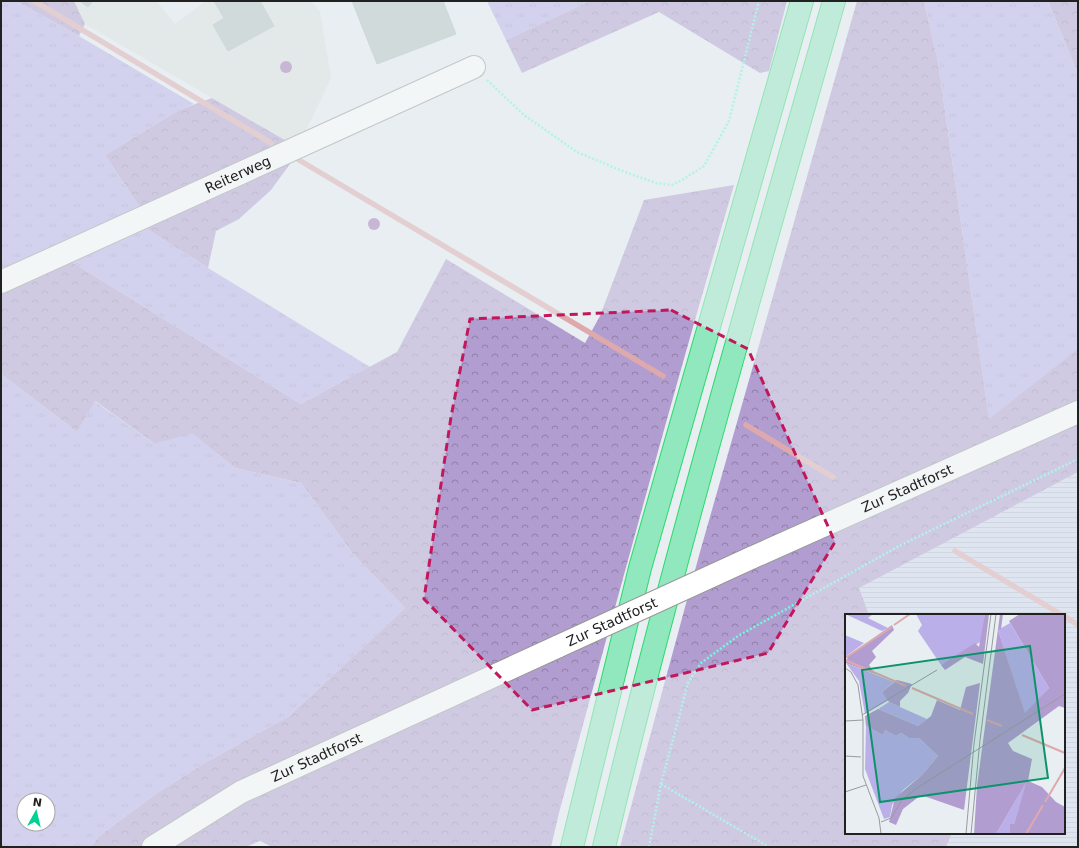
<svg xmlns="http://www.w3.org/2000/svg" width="1079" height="848" font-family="'DejaVu Sans',sans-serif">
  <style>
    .residential { fill: #dedfdf }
    .farmland { fill: url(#farmland-rules) }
    .grass { fill: url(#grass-tufts); fill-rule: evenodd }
    .forest { fill: url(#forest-crowns) }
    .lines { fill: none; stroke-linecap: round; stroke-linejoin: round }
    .stream { stroke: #dea9ac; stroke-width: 5.5 }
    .building { fill: #b4c0c2; stroke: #aabfc3 }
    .minor-casing { stroke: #989898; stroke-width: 24 }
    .highway-casing { stroke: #29db6a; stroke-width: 24 }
    .path { stroke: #70f9df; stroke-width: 2.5; stroke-dasharray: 2 2; stroke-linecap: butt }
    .minor { stroke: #fff; stroke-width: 22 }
    .highway { stroke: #91e7be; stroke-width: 22 }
    .minor-bridge-casing { stroke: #989898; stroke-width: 24; stroke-linecap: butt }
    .minor-bridge { stroke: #fff; stroke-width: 22 }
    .tree { fill: #a272b3 }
    .marked { fill: none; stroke: #c2185b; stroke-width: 3; stroke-dasharray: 8 5; stroke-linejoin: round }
    .labels { text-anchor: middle; stroke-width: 3; stroke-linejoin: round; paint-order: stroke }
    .street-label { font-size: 14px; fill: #212121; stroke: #fff }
    .inset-river { fill: none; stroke: #dea9ac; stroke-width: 2 }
    .inset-road { fill: none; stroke: #989c9e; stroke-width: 1 }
    .view { fill: #0c936c; fill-opacity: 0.15; stroke: #0c936c; stroke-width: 2 }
    .inset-edge { fill: none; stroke: #212121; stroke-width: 2 }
  </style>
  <defs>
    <pattern id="farmland-rules" width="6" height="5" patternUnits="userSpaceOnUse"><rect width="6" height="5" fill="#d4daef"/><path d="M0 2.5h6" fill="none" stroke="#b6bbcd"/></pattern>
    <pattern id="grass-tufts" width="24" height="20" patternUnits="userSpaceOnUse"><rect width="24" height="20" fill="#bbafea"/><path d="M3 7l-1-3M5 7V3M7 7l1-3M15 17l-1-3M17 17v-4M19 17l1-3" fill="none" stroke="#a096c8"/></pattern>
    <pattern id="forest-crowns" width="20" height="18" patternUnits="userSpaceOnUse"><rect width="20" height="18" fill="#b29dd0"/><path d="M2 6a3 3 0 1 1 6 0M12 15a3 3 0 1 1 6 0" fill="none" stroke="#9080a8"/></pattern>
  </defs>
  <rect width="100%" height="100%" fill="#e8eef1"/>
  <path class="residential" d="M74 1H156L175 24 206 1H311L320 12 331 78 303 136 290 143 85 24Z"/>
  <path class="farmland" d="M1078 472V847H946L952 833H1064V615H869L858 588Z"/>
  <g class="grass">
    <path d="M1 1H16L79 36 194 104 179 110 105 155 143 212 1 274Z"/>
    <path d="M487 1H590L506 40Z"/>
    <path d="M924 1H1048L1078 74V350L989 420 938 62Z"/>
    <path d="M144 227 208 268 370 367 301 404 67 259Z"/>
    <path d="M1 374 77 432 94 401 155 444 192 432 235 468 301 483 353 554 405 608 289 716 203 764 157 793 98 837 91 847H1ZM24 800H48V824H24Z"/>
  </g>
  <g class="forest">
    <path d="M16 1H74L85 24 79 36Z"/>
    <path d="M590 1H787L769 71 760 73 659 12 522 73 506 40Z"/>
    <path d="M857 1H924L938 62 989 419 1078 349V472L859 588 869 615H846V833H952L946 847H620L700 552Z"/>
    <path d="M1048 1H1078V74Z"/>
    <path d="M212 98 290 143 303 136 290 164 271 190 239 219 216 231 208 268 144 227 143 212 105 155 179 110Z"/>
    <path d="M734 185C673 393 616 603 559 813L551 847H272L260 841 246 847H91L98 837 157 793 203 764 289 716 405 608 353 554 301 483 235 468 192 433 155 444 95 401 77 432 1 374V288L67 259 301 404 397 352 446 259 585 343 600 316 644 200Z"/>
  </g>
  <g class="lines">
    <g class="stream">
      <path d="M34 1 271 143"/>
      <path d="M299 160 663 376"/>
      <path d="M746 425 833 477"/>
      <path d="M955 551 1062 615"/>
      <path d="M1064 616 1078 625"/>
    </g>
  </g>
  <g class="building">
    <path d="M80 1H93L88 7Z"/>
    <path d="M214 1H260L274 26 228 51 213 25 224 18Z"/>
    <path d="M352 1H443L456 34 377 64Z"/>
  </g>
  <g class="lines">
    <g class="minor-casing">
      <g id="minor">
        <path id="s1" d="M1 282 474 67"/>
        <path id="s2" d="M751 558 1078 412"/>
        <path id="s3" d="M153 847 241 792 559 646"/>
      </g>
    </g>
    <g class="highway-casing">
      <g id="highway">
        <path d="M572 847 640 568 802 1"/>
        <path d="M604 847C672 563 754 282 834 1"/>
      </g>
    </g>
    <g class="path">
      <path d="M487 80 524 115 577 152 625 172 656 183 672 185 682 180 704 166 729 121 759 1"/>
      <path d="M661 784 769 847"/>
      <path d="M649 847 661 784 688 683 701 663 738 636 899 546 1078 459"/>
    </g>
    <use href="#minor" class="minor"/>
    <use href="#highway" class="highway"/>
    <g class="minor-bridge-casing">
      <g id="minor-bridge">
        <path id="s4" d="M559 646 751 558"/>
      </g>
    </g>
    <use href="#minor-bridge" class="minor-bridge"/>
  </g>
  <g class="tree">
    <circle cx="286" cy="67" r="6"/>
    <circle cx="374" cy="224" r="6"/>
  </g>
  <path d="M0 0H1079V848H0ZM671 310 748 349 835 542 768 653 532 710 424 599 451 417 470 319Z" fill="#e8eef1" fill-opacity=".55" fill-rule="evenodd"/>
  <path class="marked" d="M671 310 748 349 835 542 768 653 532 710 424 599 451 417 470 319Z"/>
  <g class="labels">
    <g class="street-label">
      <text dy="5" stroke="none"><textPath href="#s1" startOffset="260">Reiterweg</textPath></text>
      <text dy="5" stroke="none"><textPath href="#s2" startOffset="171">Zur Stadtforst</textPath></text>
      <text dy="5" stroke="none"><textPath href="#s4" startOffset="58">Zur Stadtforst</textPath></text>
      <text dy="5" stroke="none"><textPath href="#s3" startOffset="187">Zur Stadtforst</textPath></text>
    </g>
  </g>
  <g transform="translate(845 614)">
    <rect width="220" height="220" fill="#e8eef1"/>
    <path d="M0 0H28L23 4 43 14 37 17ZM71 0H140L137 27 96 51 73 17 77 11ZM165 9 204 74 180 100 153 16ZM0 21 19 29 0 43ZM1 49 49 68 37 78 44 86 20 100 14 67ZM44 88 55 93 82 105 73 112 33 95ZM21 112 38 121 40 116 51 122 56 119 64 124H74L93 142 77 161 58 176 47 191 45 203 39 205 20 155ZM182 167 169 210H165V220H151Z" fill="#bbafea"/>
    <path d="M140 0H144L138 50 120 43 100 56 96 51 130 29 134 33ZM155 0H158L156 15 153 16 180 99 204 74 164 7 175 0H220V94L214 92 163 129 168 137 187 145 183 167 197 173 211 188 220 193V220H165V210H169L181 169 151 220H129L132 172ZM47 11 49 16 27 37 31 43 24 51 30 60 1 49 3 42ZM52 66 67 70 63 79 55 87V93L44 88 37 78ZM135 69 119 196 76 181 58 195 51 211 44 208 50 184 77 161 93 142 74 124H64L56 119 51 122 40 116 38 121 21 112 20 102 33 95 73 112 86 102 92 86 115 96 121 73Z" fill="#b29dd0"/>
    <path class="inset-river" d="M49 11 65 0M0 44 47 13M0 46 61 72M67 74 128 100M142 106 157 112M177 121 220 139M200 188 220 154M181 220 198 191"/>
    <path class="inset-road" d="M0 54 6 58 13 71 18 106V162L34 204 36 220M17 101 92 56M0 107 18 106M0 142 16 143M0 178 21 171M36 208 46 204 57 186 72 174 220 80M121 220 129 130 146 0M126 220 135 126 151 0"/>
    <path class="view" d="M185 32 203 164 35 188 17 56Z"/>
    <rect width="220" height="220" class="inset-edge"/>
  </g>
  <rect width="1079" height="848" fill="none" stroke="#212121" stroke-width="4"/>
  <g transform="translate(36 812) rotate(8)"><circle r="19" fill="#ffffff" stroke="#a6a6a6"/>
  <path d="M0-3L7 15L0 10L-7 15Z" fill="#01d194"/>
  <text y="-6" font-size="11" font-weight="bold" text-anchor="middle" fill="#212121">N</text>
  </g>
</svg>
